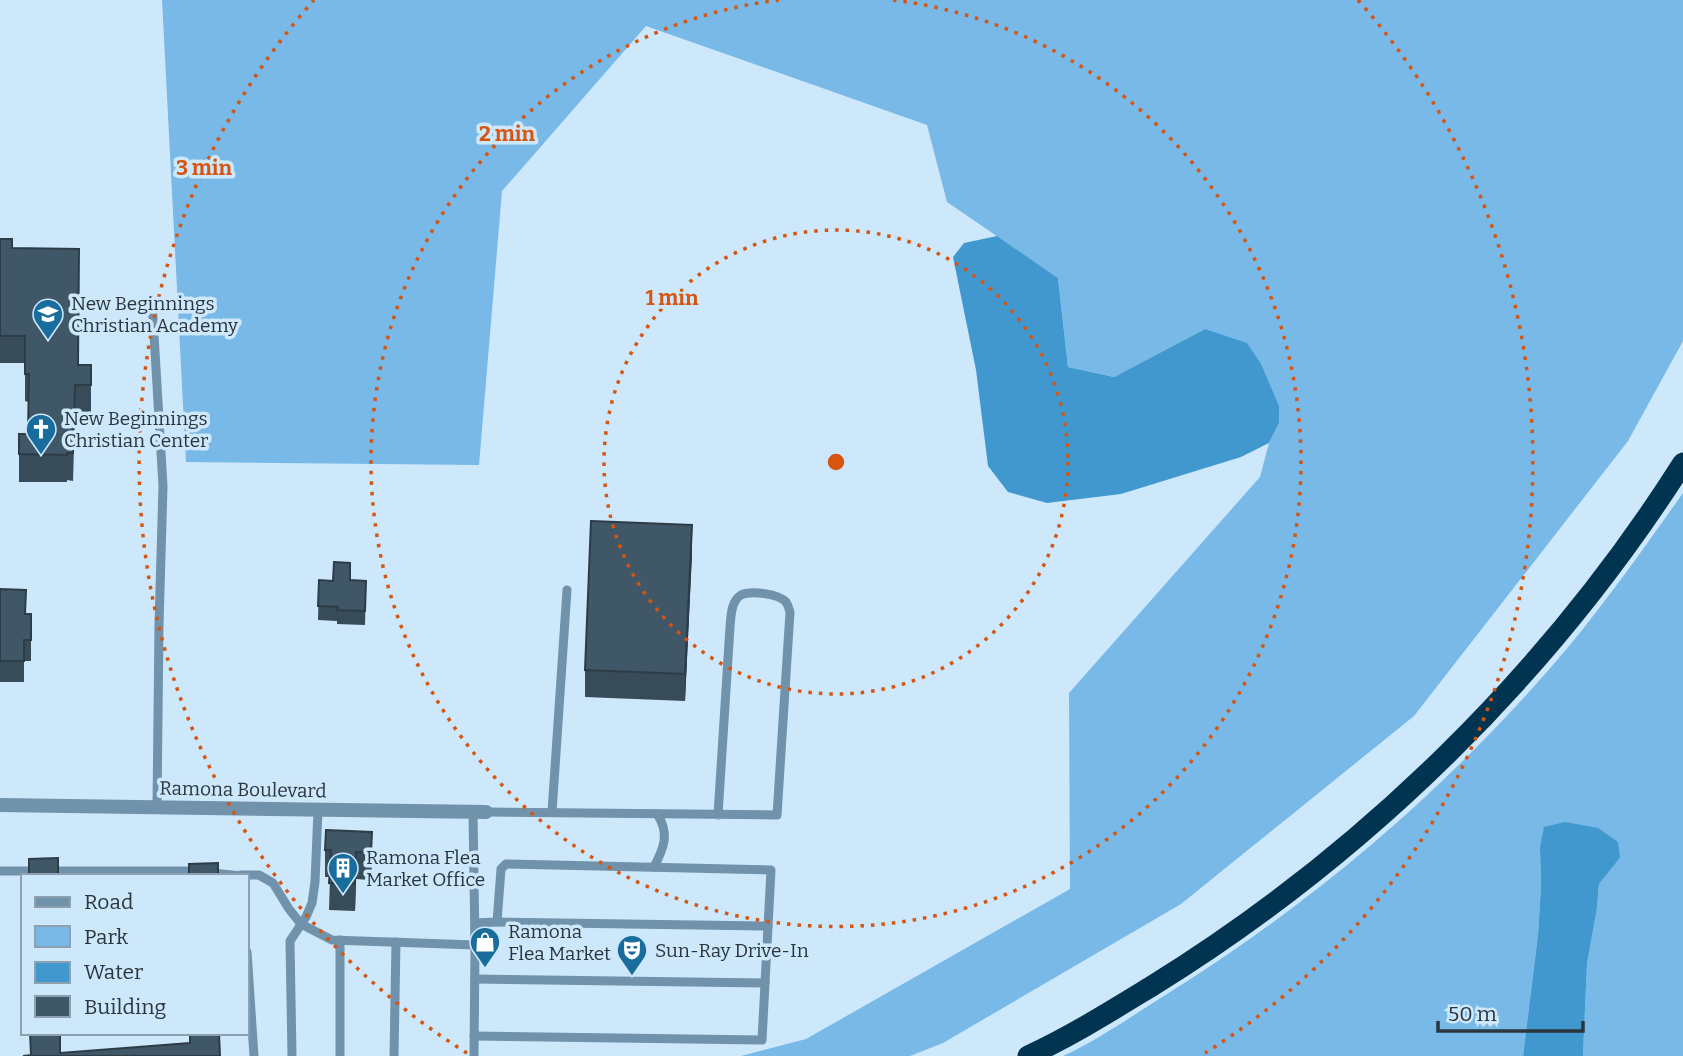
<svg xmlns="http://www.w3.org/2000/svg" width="1683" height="1056" font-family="Bitter,serif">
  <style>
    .green { fill: #78b9e7 }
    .water { fill: #4198cf }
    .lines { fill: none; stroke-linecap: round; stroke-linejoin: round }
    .lane { stroke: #7092ab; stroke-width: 9 }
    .street { stroke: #7092ab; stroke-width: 14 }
    .highway { stroke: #013450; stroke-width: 21 }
    .wall { fill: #374b59 }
    .shaded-wall { fill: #2d3d48 }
    .building { fill: #405767; stroke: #2d3d48; stroke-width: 2 }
    .ring { fill: none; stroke: #d55511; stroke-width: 3.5; stroke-dasharray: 3.5 7 }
    .labels { text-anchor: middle; stroke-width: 7; stroke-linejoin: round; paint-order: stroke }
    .poi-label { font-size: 19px; fill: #2b353d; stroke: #cde7fb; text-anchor: start }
    .street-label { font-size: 19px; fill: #2b353d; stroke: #cde7fb }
    .centre { fill: #d55511; stroke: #cde7fb; stroke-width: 3.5 }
    .ring-label { font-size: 21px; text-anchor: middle; font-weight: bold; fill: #d55511; stroke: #cde7fb; stroke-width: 7; stroke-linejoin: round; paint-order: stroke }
  </style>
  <rect width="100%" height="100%" fill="#cde7fb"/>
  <g class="green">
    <path d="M162 0H1683V341L1628 441 1414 716 1181 904 943 1043 910 1056H741L806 1039 1070 889 1069 693 1260 477 1269 443 1279 423 1205 329 1114 377 1068 367 1058 278 947 202 927 125 646 26 502 191 479 465 186 462Z"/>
    <path d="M1683 493V1056H1583L1587 964 1597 908 1599 884 1620 858 1540 848 1541 886 1538 935 1523 1056H1063C1100 1039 1133 1015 1167 994 1310 905 1442 793 1552 666 1600 611 1641 552 1683 493Z"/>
  </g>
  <g class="water">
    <path d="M997 236 1058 278 1068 367 1114 377 1205 329 1247 343 1261 364 1279 406V423L1269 443 1241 457 1121 494 1047 503 1008 492 988 466 976 370 953 257 964 243Z"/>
    <path d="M1565 822 1598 828 1618 842 1620 858 1599 884 1597 908 1587 964 1583 1056H1523L1538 935 1541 886 1540 848 1544 827Z"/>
  </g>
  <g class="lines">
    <g class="lane">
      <path d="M152 301 163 486 159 625 157 807"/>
      <path d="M473 812 475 945 474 1056"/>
      <path d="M486 812C583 813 680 814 777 815L790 612C789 608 788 605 786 602 779 594 751 590 741 595 731 601 731 616 730 627L718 815"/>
      <path d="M552 812 567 590"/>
      <path d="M654 867C664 848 670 833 657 814"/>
      <path d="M0 871H194L241 876"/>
      <path d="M241 875H259L273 883 289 909 301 924 332 940 475 945"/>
      <path d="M497 922 768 926"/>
      <path d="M340 940V1056"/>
      <path d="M247 952 254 1056"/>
      <path d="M475 979 765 983"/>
      <path d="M474 1036 762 1040 771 870 506 864 501 869 497 922 475 923"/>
      <path d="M292 1056 290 941 306 917 312 903 315 882 318 810"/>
      <path d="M394 1056 396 942"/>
    </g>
    <path class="street" d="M0 805 486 812"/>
    <path class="highway" d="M1028 1056C1071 1036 1111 1011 1152 986 1364 855 1549 674 1683 463"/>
  </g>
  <g class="wall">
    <path d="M0 239 12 248 78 365H91V412H75L73 481 67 480V482H19V434H28V402L25 401V363H0Z"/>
    <path d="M692 553 685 701 585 697V670Z"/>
    <path d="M319 580 366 581 365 625 337 624V621L318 620Z"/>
    <path d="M0 589 25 614H31V661H24V682H0Z"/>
    <path d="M372 832 371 880 356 879 355 911 329 910 330 877H325V850Z"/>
  </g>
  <g class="shaded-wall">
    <path d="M692 525V553L685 701V674Z"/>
    <path d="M372 832V859L371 880V852Z"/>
    <path d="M356 852V879L355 911V884Z"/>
  </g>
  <g class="building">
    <path d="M0 239H12V248L79 249 78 365H91V385H75L73 453H67V455L19 454V434H28L29 374H25V336H0Z"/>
    <path d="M591 521 692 525 685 674 585 670Z"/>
    <path d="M334 562 350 563V580L366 581 365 611 337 610 338 607 318 606 319 580 333 581Z"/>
    <path d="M0 589 26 590 25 614H31V640H24V661H0Z"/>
    <path d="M326 830 372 832 371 852H356L355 884 329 883 331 850H325Z"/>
    <path d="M58 858V876H29V859Z"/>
    <path d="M218 863V876H189V864Z"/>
    <path d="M30 1033H60V1053L190 1043V1033H219L220 1056H23L31 1055Z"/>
  </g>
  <g class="ring">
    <circle cx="836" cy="462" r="232"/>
    <path d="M893 0A465 465 0 1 1 779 0"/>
    <path d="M467 1053A697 697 0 0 1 314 0M1358 0A697 697 0 0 1 1205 1053"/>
  </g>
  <defs>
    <g id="school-pin" transform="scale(1.575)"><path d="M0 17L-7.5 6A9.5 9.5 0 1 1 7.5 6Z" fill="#186d9d" stroke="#cde7fb"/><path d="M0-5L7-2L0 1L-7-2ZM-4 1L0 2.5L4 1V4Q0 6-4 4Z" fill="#fff"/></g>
    <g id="church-pin" transform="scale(1.575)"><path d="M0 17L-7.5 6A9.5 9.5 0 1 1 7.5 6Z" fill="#186d9d" stroke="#cde7fb"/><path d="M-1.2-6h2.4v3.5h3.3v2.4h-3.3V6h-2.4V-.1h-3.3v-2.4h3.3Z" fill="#fff"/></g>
    <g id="building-pin" transform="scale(1.575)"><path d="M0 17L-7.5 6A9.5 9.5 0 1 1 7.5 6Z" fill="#186d9d" stroke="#cde7fb"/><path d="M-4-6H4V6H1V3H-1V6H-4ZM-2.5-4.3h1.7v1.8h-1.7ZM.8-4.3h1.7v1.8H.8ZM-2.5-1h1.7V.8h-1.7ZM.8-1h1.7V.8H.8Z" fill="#fff"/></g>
    <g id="shop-pin" transform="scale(1.575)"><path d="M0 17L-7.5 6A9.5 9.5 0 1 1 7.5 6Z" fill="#186d9d" stroke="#cde7fb"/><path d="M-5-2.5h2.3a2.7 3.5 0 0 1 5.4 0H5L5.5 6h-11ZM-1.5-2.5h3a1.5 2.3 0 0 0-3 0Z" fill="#fff"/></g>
    <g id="theatre-pin" transform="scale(1.575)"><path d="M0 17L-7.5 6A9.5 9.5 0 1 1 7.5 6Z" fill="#186d9d" stroke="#cde7fb"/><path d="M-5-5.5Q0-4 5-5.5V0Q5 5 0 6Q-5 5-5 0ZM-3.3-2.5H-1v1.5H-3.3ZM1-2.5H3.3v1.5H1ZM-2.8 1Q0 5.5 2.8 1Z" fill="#fff"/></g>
  </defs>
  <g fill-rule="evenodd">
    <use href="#school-pin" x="48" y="314"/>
    <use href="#church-pin" x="41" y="429"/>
    <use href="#building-pin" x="343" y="868"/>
    <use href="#shop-pin" x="485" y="942"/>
    <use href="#theatre-pin" x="632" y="950"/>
  </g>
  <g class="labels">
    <g class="poi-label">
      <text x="71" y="310">New Beginnings<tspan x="71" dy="22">Christian Academy</tspan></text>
      <text x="64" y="425">New Beginnings<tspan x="64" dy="22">Christian Center</tspan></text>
      <text x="366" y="864">Ramona Flea<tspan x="366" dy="22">Market Office</tspan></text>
      <text x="508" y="938">Ramona<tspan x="508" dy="22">Flea Market</tspan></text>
      <text x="655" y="957">Sun-Ray Drive-In</text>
    </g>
    <g class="street-label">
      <text transform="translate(243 789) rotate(1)" y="7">Ramona Boulevard</text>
    </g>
  </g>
  <circle cx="836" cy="462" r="10" class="centre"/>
  <g class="ring-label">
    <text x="507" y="141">2 min</text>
    <text x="204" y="175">3 min</text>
    <text x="672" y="305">1 min</text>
  </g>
  <rect x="21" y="874" width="228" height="161" fill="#cde7fb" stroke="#8ca0af" stroke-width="2"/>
  <rect x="35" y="897" width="35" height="10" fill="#7092ab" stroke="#8ca0af" stroke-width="2"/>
  <text x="84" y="909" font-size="21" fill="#2b353d">Road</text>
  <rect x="35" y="926" width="35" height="21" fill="#78b9e7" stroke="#8ca0af" stroke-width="2"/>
  <text x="84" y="944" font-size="21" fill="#2b353d">Park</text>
  <rect x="35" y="962" width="35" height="21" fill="#4198cf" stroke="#8ca0af" stroke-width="2"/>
  <text x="84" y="979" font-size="21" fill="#2b353d">Water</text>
  <rect x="35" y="996" width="35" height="21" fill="#405767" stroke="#8ca0af" stroke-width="2"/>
  <text x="84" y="1014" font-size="21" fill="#2b353d">Building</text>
  <path d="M1438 1021v10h145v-10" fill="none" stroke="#2b353d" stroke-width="3.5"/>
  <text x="1448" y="1021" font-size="21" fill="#2b353d" stroke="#cde7fb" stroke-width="5" paint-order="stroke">50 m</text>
</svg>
